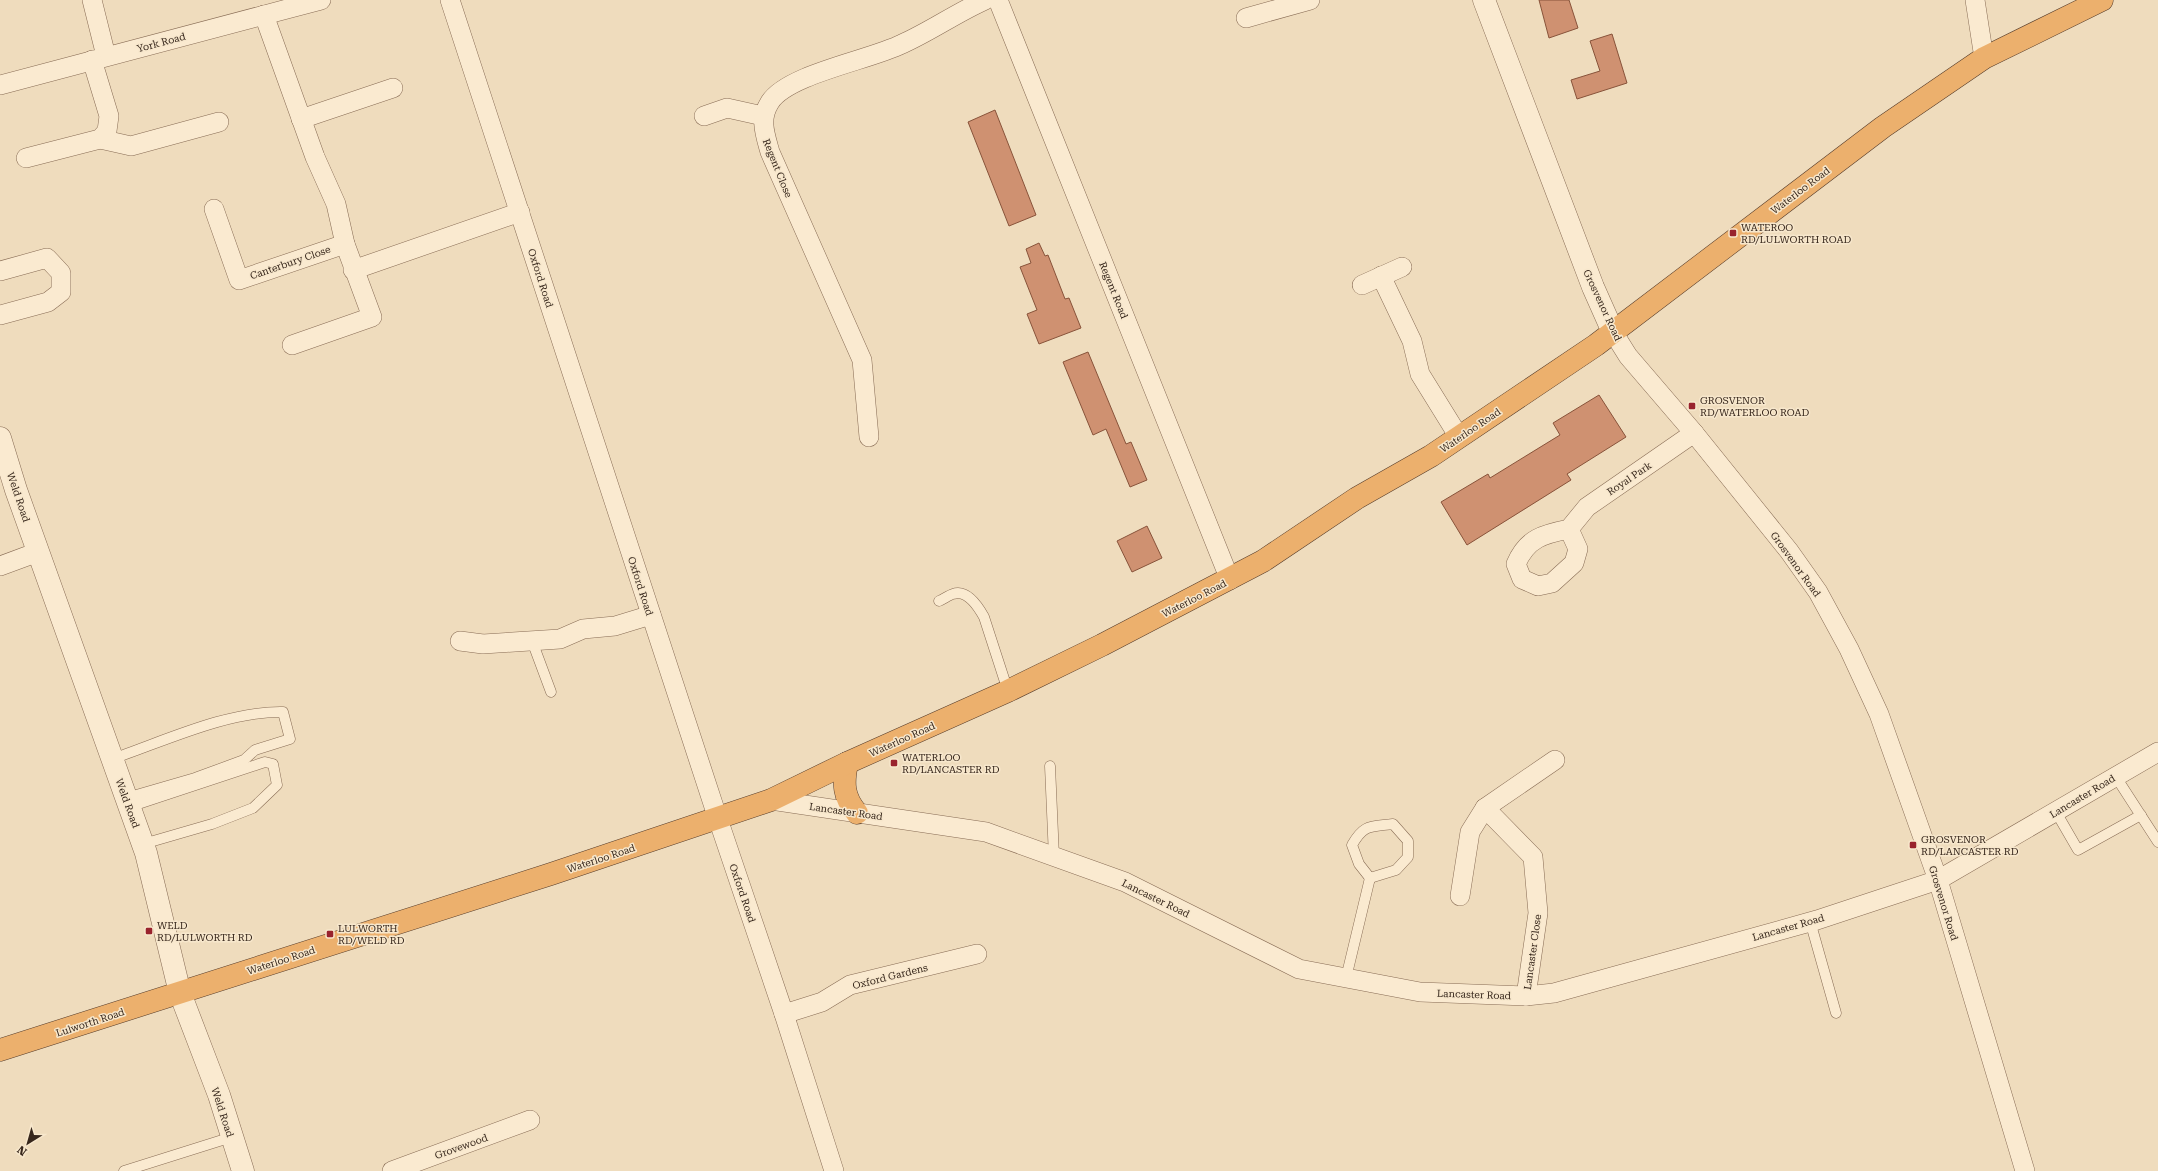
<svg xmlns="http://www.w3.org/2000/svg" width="2158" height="1171" font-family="'Roboto Serif',serif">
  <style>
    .building { fill: #cf9171; stroke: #88533a }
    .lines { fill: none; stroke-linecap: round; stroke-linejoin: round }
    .service-casing { stroke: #886c55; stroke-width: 11 }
    .minor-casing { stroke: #886c55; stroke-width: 20 }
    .tertiary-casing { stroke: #886c55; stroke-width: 23 }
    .trunk-casing { stroke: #553b2a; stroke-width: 23 }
    .service { stroke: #faead0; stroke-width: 10 }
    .minor { stroke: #faead0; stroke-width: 19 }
    .tertiary { stroke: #faead0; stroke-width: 22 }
    .trunk { stroke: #ecb06d; stroke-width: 22 }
    .poi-dot { fill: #99232d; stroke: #f7e7cc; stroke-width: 1.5 }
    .labels { text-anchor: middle; stroke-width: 3; stroke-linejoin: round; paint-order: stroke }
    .street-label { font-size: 10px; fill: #36261b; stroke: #f7e7cc }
    .poi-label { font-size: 10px; fill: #36261b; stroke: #f7e7cc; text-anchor: start }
  </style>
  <rect width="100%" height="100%" fill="#efdcbd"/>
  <g class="building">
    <path d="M1539 0H1569L1578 28 1549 38Z"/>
    <path d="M1612 34 1627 83 1577 99 1571 80 1600 71 1590 41Z"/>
    <path d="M995 110 1036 215 1009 226 968 122Z"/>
    <path d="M1039 243 1045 256 1048 255 1065 299 1069 298 1081 328 1039 344 1027 314 1037 310 1020 267 1031 263 1026 249Z"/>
    <path d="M1088 352 1126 444 1131 442 1147 480 1130 487 1106 429 1093 435 1063 362Z"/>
    <path d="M1599 395 1626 437 1567 474 1571 480 1467 545 1441 502 1488 474 1490 478 1560 435 1553 423Z"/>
    <path d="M1147 526 1162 558 1132 572 1117 541Z"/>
  </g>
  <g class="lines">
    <g class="service-casing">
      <g id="service">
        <path d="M939 601C944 599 949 595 953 594 967 589 979 608 984 617L1008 691"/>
        <path d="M532 641 551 692"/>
        <path d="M112 759C165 741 227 711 283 712L290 739 255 750 244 760 195 778 126 798"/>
        <path d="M1050 766 1054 857"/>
        <path d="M2116 777 2158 842"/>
        <path d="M129 807 265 762 273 764 277 785 253 808 212 824 143 844"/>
        <path d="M2056 812 2078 850 2141 815"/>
        <path d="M1393 824 1408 841V857L1396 870 1370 878 1359 864 1352 845C1364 824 1370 827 1393 824Z"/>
        <path d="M1810 921 1836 1013"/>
        <path d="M1346 978 1370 878"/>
        <path d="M124 1171 232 1137"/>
      </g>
    </g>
    <g class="minor-casing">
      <g id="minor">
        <path d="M92 0 106 56"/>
        <path d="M450 0 718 819 784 1014 834 1171"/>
        <path d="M998 0 1230 580"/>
        <path d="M1975 0 1984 58"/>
        <path d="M264 15 315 157 336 204 345 244 372 317 292 345"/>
        <path d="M1246 18 1310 0"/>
        <path d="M0 85 321 0"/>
        <path d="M704 116 727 108 763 116"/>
        <path d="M301 119 393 88"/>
        <path d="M100 139 131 146 219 122"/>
        <path d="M26 158 100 139 107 131 109 116 92 60"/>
        <path d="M214 209 239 280 345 244"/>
        <path d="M353 270 520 212"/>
        <path d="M0 271 47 258 61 273V292L48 302 0 315"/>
        <path d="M1381 276 1412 341 1420 374 1459 437"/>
        <path d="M1362 285 1402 267"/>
        <path d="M1613 332 1628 356 1694 433 1789 551 1818 592 1849 649 1879 714 1938 880 2025 1171"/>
        <path d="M869 437 862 360 770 152C765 134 759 119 770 102 788 74 870 60 902 44 931 31 956 13 985 0"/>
        <path d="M1569 529C1544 534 1527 538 1516 564L1522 579 1538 586 1552 583 1574 563 1578 549 1569 529 1587 507 1694 433"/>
        <path d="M0 566 38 552"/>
        <path d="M460 641 483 644 560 639 583 629 615 626 651 615"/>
        <path d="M771 800 986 832 1125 882 1299 969 1420 992 1526 996 1554 993 1817 920 1938 880 2158 752"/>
        <path d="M1485 808 1533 857 1538 913 1526 996"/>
        <path d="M1460 896 1470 832 1485 808 1555 760"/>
        <path d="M784 1014 822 1002 850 985 977 954"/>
        <path d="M392 1171 530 1120"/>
      </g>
    </g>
    <g class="tertiary-casing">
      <g id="tertiary">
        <path d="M1484 0 1593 287 1613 332"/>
        <path d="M0 438 16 490 146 853 180 993 219 1095 243 1171"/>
      </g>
    </g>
    <g class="trunk-casing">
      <g id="trunk">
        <path d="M847 763C843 783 843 797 857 813"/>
        <path d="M0 1050 551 874 771 800 847 763 1008 691 1102 645 1263 561 1357 498 1431 456 1596 345 1883 127 1984 58 2102 0"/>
      </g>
    </g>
    <use href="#service" class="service"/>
    <use href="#minor" class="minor"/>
    <use href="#tertiary" class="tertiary"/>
    <use href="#trunk" class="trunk"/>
  </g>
  <g class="poi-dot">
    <rect x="1729" y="229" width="8" height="8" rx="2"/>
    <rect x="1688" y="402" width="8" height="8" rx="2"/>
    <rect x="890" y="759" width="8" height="8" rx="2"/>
    <rect x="1909" y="841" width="8" height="8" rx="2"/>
    <rect x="145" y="927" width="8" height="8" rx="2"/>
    <rect x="326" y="930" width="8" height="8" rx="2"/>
  </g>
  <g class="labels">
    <g class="street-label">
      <text transform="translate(161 42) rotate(-15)" y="4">York Road</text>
      <text transform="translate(778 168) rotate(68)" y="4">Regent Close</text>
      <text transform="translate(1800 190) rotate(-37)" y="4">Waterloo Road</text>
      <text transform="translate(290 262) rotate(-19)" y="4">Canterbury Close</text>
      <text transform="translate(541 278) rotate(72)" y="4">Oxford Road</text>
      <text transform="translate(1114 290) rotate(68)" y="4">Regent Road</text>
      <text transform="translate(1603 305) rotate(65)" y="4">Grosvenor Road</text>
      <text transform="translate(1470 430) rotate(-34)" y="4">Waterloo Road</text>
      <text transform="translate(1629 478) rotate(-34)" y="4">Royal Park</text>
      <text transform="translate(19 497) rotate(71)" y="4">Weld Road</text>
      <text transform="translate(1796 564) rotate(54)" y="4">Grosvenor Road</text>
      <text transform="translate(641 586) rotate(72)" y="4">Oxford Road</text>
      <text transform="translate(1194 598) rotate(-27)" y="4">Waterloo Road</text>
      <text transform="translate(902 739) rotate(-24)" y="4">Waterloo Road</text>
      <text transform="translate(2082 796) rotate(-31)" y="4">Lancaster Road</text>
      <text transform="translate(128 803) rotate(70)" y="4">Weld Road</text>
      <text transform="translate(846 811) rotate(8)" y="4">Lancaster Road</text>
      <text transform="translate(601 858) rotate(-18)" y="4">Waterloo Road</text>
      <text transform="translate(743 893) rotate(71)" y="4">Oxford Road</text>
      <text transform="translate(1156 898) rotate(26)" y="4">Lancaster Road</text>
      <text transform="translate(1944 903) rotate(73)" y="4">Grosvenor Road</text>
      <text transform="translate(1788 927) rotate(-16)" y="4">Lancaster Road</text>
      <text transform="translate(1532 952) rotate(-82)" y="4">Lancaster Close</text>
      <text transform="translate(281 960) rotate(-18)" y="4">Waterloo Road</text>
      <text transform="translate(890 976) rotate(-14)" y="4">Oxford Gardens</text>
      <text transform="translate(1474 994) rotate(2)" y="4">Lancaster Road</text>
      <text transform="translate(90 1022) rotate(-18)" y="4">Lulworth Road</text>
      <text transform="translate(223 1112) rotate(72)" y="4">Weld Road</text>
      <text transform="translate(461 1146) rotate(-20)" y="4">Grovewood</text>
    </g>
    <g class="poi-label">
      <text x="1741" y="231">WATEROO<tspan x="1741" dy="12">RD/LULWORTH ROAD</tspan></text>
      <text x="1700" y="404">GROSVENOR<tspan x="1700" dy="12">RD/WATERLOO ROAD</tspan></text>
      <text x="902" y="761">WATERLOO<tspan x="902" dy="12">RD/LANCASTER RD</tspan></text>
      <text x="1921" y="843">GROSVENOR<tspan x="1921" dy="12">RD/LANCASTER RD</tspan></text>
      <text x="157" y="929">WELD<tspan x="157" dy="12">RD/LULWORTH RD</tspan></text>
      <text x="338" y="932">LULWORTH<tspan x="338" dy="12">RD/WELD RD</tspan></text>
    </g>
  </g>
  <g transform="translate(28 1143) rotate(217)" stroke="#f7e7cc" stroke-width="3" paint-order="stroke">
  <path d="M0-3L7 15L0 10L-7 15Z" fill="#36261b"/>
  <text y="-6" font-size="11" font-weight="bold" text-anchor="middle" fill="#36261b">N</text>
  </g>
</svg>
